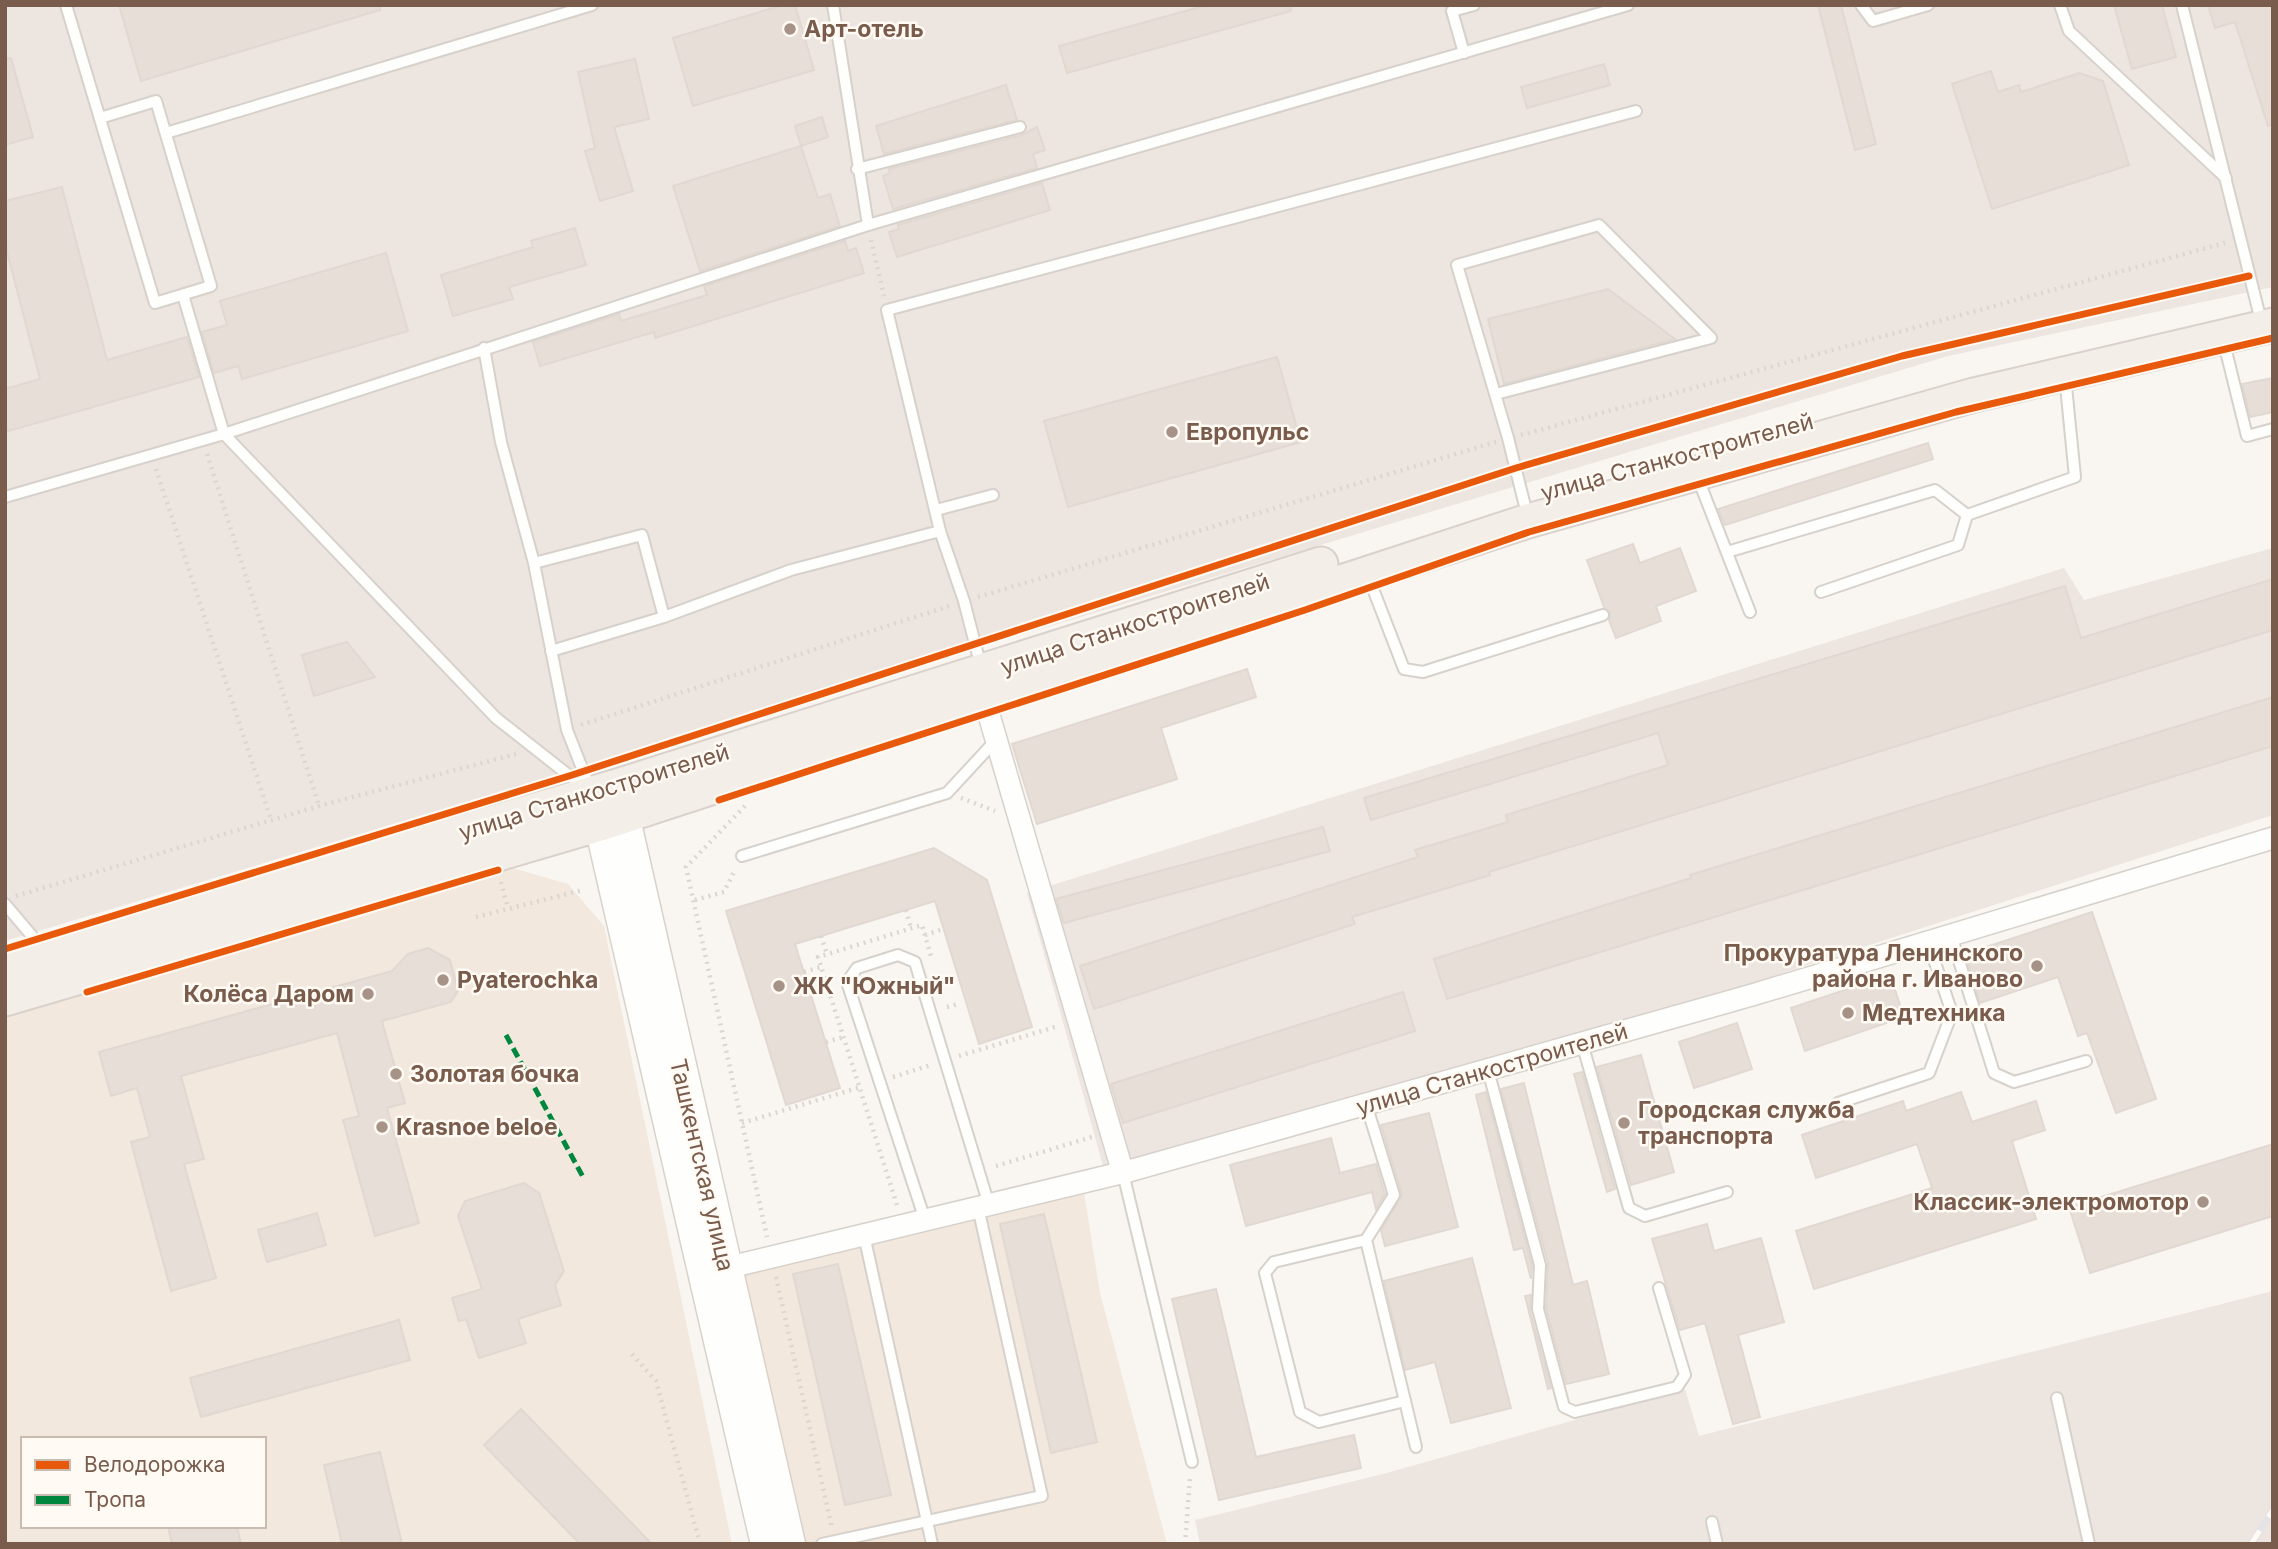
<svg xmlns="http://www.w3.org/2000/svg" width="2278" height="1549" font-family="Inter,sans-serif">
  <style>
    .residential { fill: #f2e8de; fill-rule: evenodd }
    .industrial { fill: #ede5e0 }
    .building { fill: #e6ded7; stroke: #e2d8d2; stroke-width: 2 }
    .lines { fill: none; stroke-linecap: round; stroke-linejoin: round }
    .service-casing { stroke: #d7d1cb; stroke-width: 14 }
    .minor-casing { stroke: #d7d1cb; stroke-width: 24 }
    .secondary-casing { stroke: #d9d2cb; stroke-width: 33 }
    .primary-casing { stroke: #dad1cc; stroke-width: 37 }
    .path { stroke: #dcd5d0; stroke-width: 4.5; stroke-dasharray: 2 5; stroke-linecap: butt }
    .service { stroke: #fefefd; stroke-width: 10 }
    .minor { stroke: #fefefd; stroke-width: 21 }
    .secondary { stroke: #fefefd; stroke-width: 30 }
    .primary { stroke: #f3eee8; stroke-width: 33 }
    .rail-casing { stroke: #e6e3e7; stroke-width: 8 }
    .rail { stroke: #fffaf3; stroke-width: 5; stroke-dasharray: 16; stroke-linecap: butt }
    .quiet { stroke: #00873e; stroke-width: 5; stroke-dasharray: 10 5; stroke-linecap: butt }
    .cycleway-casing { stroke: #fffaf3; stroke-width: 11 }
    .cycleway { stroke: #e8590c; stroke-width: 7 }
    .poi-dot { fill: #a69286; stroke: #fffaf3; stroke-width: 2.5 }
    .labels { text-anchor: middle; stroke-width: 5; stroke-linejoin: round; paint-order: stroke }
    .poi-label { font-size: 23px; font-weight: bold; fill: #7a5c4d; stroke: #fffaf3; text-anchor: start }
    .street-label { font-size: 23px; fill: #7a5c4d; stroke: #fffaf3 }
  </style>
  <rect width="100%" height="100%" fill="#f9f5f0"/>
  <g class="residential">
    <path d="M505 866 568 884 604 926 732 1544H5V1013ZM23 1439H264V1526H23Z"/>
    <path d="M1083 1186 1100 1293 1167 1544H791L741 1271Z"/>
  </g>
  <g class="industrial">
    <path d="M5 5H2273V287L1948 356 5 941Z"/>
    <path d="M2273 548V815L1488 1068 1105 1173 1027 893 2064 568 2084 600Z"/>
    <path d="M2273 1291V1544H1200L1195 1520 1383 1474 1685 1389 1699 1436Z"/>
  </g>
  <g class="building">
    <path d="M119 5H379L380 10 141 81Z"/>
    <path d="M783 5H795L814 70 693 106 673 38Z"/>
    <path d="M1207 5H1290L1291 11 1067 73 1059 46Z"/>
    <path d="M1818 5H1841L1876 144 1855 150Z"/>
    <path d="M2114 5H2162L2176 57 2132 69Z"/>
    <path d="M2208 5H2273V125L2268 126 2235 22 2215 28Z"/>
    <path d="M11 58 33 137 5 145V59Z"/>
    <path d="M635 59 649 119 614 127 633 191 600 201 585 151 595 148 578 72Z"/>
    <path d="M1604 64 1610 85 1527 108 1521 87Z"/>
    <path d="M1991 71 1998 92 2019 85 2021 92 2079 73 2103 81 2129 165 1992 209 1952 84Z"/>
    <path d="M1006 85 1017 120 884 154 876 126Z"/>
    <path d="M822 117 828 137 801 146 795 126Z"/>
    <path d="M1037 127 1045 150 1033 154 1037 168 893 209 883 176 890 173 889 169 1022 135Z"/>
    <path d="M801 146 818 198 830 194 840 226 700 271 673 186Z"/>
    <path d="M1042 183 1050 210 897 257 889 232 899 229 898 225Z"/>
    <path d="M62 187 107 360 187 337 199 377 5 432V389L40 379 5 244V201Z"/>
    <path d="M575 228 586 265 509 287 513 299 453 316 441 275 533 247 531 241Z"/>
    <path d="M845 241 848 251 856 248 864 273 655 338 654 332 540 366 533 342 619 314 621 321 707 295 704 286Z"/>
    <path d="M386 253 408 331 242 379 238 366 214 373 202 332 227 325 220 301Z"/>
    <path d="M1608 289 1675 339 1504 384 1488 319Z"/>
    <path d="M1277 357 1301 442 1068 507 1044 421Z"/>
    <path d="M2273 378V412L2250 417 2242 384Z"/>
    <path d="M1928 443 1933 459 1725 525 1718 509Z"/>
    <path d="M1633 544 1640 563 1680 548 1696 591 1656 606 1661 621 1616 638 1609 620 1610 612 1604 607 1587 560Z"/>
    <path d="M2273 579V630L1489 872 1490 875 1352 917 1355 924 1094 1009 1080 966 1418 857 1415 850 1508 822 1506 815 1668 765 1658 733 1371 820 1364 798 2065 586 2081 638Z"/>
    <path d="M347 642 375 677 314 696 302 655Z"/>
    <path d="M1247 669 1256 697 1161 728 1177 779 1037 824 1012 744Z"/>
    <path d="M2273 697V746L1447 999 1434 959 1691 878 1690 875Z"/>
    <path d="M1323 827 1330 851 1064 923 1056 899Z"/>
    <path d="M934 848 987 880 1032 1027 979 1044 935 901 795 944 840 1088 786 1105 726 911Z"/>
    <path d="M2092 912 2156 1099 2116 1113 2087 1033 2078 1036 2058 977 1980 1003 1965 954Z"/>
    <path d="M428 948 450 960 458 991 451 1002 382 1021 405 1103 387 1108 419 1223 375 1236 343 1120 359 1116 337 1033 181 1076 204 1159 184 1164 216 1278 171 1291 131 1142 150 1137 137 1088 111 1096 99 1052 392 971 408 954Z"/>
    <path d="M1890 975 1904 1017 1805 1051 1791 1008Z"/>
    <path d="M1403 992 1415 1031 1123 1123 1111 1084Z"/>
    <path d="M1737 1023 1752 1069 1694 1088 1679 1042Z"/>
    <path d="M1641 1055 1674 1172 1631 1185 1597 1067Z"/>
    <path d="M1582 1072 1615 1189 1607 1192 1574 1074Z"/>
    <path d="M1524 1083 1573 1285 1587 1281 1609 1374 1566 1384 1546 1308 1548 1263 1501 1089Z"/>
    <path d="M1486 1092 1532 1266 1531 1279 1523 1248 1514 1250 1476 1095Z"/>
    <path d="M1961 1092 1972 1122 2036 1101 2045 1130 2012 1141 2036 1219 1814 1289 1796 1231 1932 1188 1917 1144 1816 1178 1802 1135 1903 1101 1906 1111Z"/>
    <path d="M1429 1113 1458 1227 1385 1246 1381 1230 1402 1195 1381 1125Z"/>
    <path d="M1331 1138 1340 1173 1376 1164 1385 1194 1376 1209 1372 1192 1246 1226 1230 1165Z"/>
    <path d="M2273 1144V1216L2090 1273 2069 1207Z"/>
    <path d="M524 1183 539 1193 564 1271 555 1285 561 1305 518 1319 526 1343 479 1358 466 1319 459 1321 452 1298 482 1289 458 1216 465 1201Z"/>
    <path d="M317 1213 326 1245 267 1262 258 1230Z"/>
    <path d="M1044 1214 1097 1442 1051 1453 1000 1224Z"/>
    <path d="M1707 1224 1714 1251 1761 1238 1784 1322 1738 1335 1760 1417 1733 1424 1705 1323 1680 1330 1652 1239Z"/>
    <path d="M1472 1258 1511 1408 1451 1423 1435 1362 1405 1370 1384 1281Z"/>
    <path d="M838 1264 891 1495 845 1505 793 1274Z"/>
    <path d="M1216 1289 1256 1457 1354 1435 1361 1468 1219 1500 1172 1299Z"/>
    <path d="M1531 1295 1530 1311 1551 1388 1548 1389 1525 1296Z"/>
    <path d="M399 1320 410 1360 201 1417 190 1378Z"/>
    <path d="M521 1409 652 1544H580L484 1445Z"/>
    <path d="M380 1452 402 1544H342L324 1465Z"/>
    <path d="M168 1526H237L241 1544H172Z"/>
  </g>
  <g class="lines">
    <g class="service-casing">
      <g id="service">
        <path d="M66 5 155 303 211 286 156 101 100 118"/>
        <path d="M833 5 868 225"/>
        <path d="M1861 5 1873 21 1928 5"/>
        <path d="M2060 5 2069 31 2226 178"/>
        <path d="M2182 5 2262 325"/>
        <path d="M1464 53 1452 11 1474 5"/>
        <path d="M166 133 592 5"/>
        <path d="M857 169 1020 127"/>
        <path d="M183 295 224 434 496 718 585 788"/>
        <path d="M2223 339 2247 436 2273 429"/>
        <path d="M484 348 501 442 534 563 567 730 591 791"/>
        <path d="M1496 394 1711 338 1599 225 1457 265 1508 438 1528 518"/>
        <path d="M1697 476 1750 612"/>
        <path d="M5 497 224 434 868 225 1628 5"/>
        <path d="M936 510 993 495"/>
        <path d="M1727 552 1935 490 1967 515 2075 477 2065 376"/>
        <path d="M534 563 642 535 664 617"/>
        <path d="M1368 576 1404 669 1423 672 1603 615"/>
        <path d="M1821 592 1958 545 1967 515"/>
        <path d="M551 651 664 617 791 570 940 531"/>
        <path d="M981 667 964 601 940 531 887 310 1636 111"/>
        <path d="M742 856 947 793 996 740"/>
        <path d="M5 904 43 949"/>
        <path d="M1951 935 1994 1073 2014 1082 2086 1061"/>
        <path d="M1582 1043 1629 1208 1645 1216 1727 1192"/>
        <path d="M1488 1070 1540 1265 1538 1309 1564 1407 1575 1412 1677 1387 1685 1375 1659 1288"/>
        <path d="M1838 1103 1929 1073 1952 1013 1928 942"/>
        <path d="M1123 1173 1192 1462"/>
        <path d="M925 1220 847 982 857 968 898 955 915 962 989 1205"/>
        <path d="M864 1235 932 1544"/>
        <path d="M1366 1240 1405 1401 1319 1422 1300 1412 1265 1273 1274 1262 1366 1240 1394 1195 1366 1104"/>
        <path d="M2057 1398 2089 1544"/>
        <path d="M1405 1401 1416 1447"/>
        <path d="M1712 1522 1717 1544"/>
        <path d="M822 1544 1042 1496 978 1207"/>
      </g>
    </g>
    <g class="minor-casing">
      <g id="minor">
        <path d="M984 698 1123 1173"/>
        <path d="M726 1268 1129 1171 1752 995 2273 838"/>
      </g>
    </g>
    <g class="secondary-casing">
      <g id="secondary">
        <path d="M619 793 790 1544"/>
        <path d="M594 800 766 1544"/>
      </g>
    </g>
    <g class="primary-casing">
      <g id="primary">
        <path d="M5 966 617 786 1321 564"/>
        <path d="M5 999 600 824 1528 521 1974 395 2273 325"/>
      </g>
    </g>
    <g class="path">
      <path d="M871 240 884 296"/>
      <path d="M1521 435 2225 243"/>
      <path d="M207 454 319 806"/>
      <path d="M156 469 271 820"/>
      <path d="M978 597 1496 442"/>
      <path d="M581 725 949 606"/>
      <path d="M961 798 995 811"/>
      <path d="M745 806 686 867 767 1237"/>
      <path d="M501 882 508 908"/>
      <path d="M16 896 319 806 516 754"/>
      <path d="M695 900 724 892 735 870"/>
      <path d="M906 910 911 928"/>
      <path d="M476 917 583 890"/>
      <path d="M925 935 943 929"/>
      <path d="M821 936 827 954"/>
      <path d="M804 972 821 967"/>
      <path d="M947 1007 958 1004"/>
      <path d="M826 1042 844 1037"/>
      <path d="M959 1056 1058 1026"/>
      <path d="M893 1077 931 1065"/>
      <path d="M742 1123 861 1087"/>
      <path d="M996 1166 1092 1137"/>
      <path d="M897 1205 818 957 922 925 931 956"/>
      <path d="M776 1277 832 1528"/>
      <path d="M632 1354 656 1381 700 1544"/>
      <path d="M1185 1544 1190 1477"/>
    </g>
    <use href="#service" class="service"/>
    <use href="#minor" class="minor"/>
    <use href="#secondary" class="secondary"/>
    <use href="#primary" class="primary"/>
    <g class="rail-casing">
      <path id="rail" d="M2251 1544 2273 1510"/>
    </g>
    <use href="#rail" class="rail"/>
    <path class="quiet" d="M506 1035 583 1177"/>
    <g class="cycleway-casing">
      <g id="cycleway">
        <path d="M719 800 1305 610 1529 532 1956 412 2273 338"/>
        <path d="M5 949 569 776 1516 468 1902 356 2249 276"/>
        <path d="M87 992 498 870"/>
      </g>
    </g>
    <use href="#cycleway" class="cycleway"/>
  </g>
  <g class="poi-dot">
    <circle cx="790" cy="29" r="7"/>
    <circle cx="1172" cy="432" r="7"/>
    <circle cx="2037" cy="966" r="7"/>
    <circle cx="443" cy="980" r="7"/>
    <circle cx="779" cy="986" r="7"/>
    <circle cx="368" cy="994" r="7"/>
    <circle cx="1848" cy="1013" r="7"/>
    <circle cx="396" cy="1074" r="7"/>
    <circle cx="1624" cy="1123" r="7"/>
    <circle cx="382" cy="1127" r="7"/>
    <circle cx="2203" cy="1202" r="7"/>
  </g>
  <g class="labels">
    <g class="poi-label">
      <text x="804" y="37">Арт-отель</text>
      <text x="1186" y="440">Европульс</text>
      <text x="2023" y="961" text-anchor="end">Прокуратура Ленинского<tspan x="2023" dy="26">района г. Иваново</tspan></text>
      <text x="457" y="988">Pyaterochka</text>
      <text x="793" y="994">ЖК "Южный"</text>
      <text x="354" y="1002" text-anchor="end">Колёса Даром</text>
      <text x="1862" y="1021">Медтехника</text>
      <text x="410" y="1082">Золотая бочка</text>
      <text x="1638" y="1118">Городская служба<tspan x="1638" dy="26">транспорта</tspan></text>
      <text x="396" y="1135">Krasnoe beloe</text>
      <text x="2189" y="1210" text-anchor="end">Классик-электромотор</text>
    </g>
    <g class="street-label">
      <text transform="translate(1677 457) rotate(-15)" y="8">улица Станкостроителей</text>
      <text transform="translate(1135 624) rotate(-18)" y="8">улица Станкостроителей</text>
      <text transform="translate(594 792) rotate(-17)" y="8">улица Станкостроителей</text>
      <text transform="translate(1492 1069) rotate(-16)" y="8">улица Станкостроителей</text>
      <text transform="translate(702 1165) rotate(77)" y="8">Ташкентская улица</text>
    </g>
  </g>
  <rect width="2278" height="1549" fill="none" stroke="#7a5c4d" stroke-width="14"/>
  <rect x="21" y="1437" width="245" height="91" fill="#fffaf3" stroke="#cabbb1" stroke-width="2"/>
  <rect x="35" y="1460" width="35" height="10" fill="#e8590c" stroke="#cabbb1" stroke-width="2"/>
  <text x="84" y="1472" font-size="21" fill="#7a5c4d">Велодорожка</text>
  <rect x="35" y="1495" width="35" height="10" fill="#00873e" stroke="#cabbb1" stroke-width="2"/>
  <text x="84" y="1507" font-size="21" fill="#7a5c4d">Тропа</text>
</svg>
